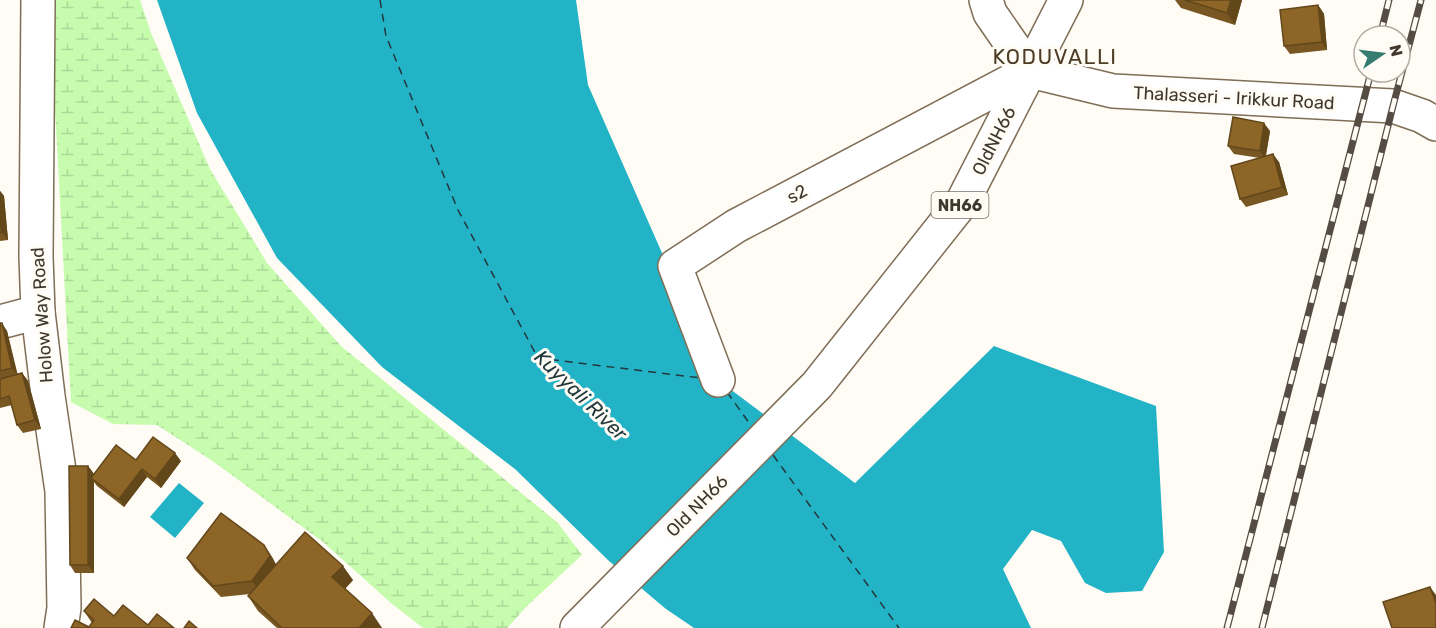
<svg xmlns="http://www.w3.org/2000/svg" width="1436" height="628" font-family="Rubik,sans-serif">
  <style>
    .wetland { fill: url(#wetland-marsh) }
    .water { fill: #23b3c6 }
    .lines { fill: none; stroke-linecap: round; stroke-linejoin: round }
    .ferry { stroke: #22383c; stroke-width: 1.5; stroke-dasharray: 8 6; stroke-linecap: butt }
    .minor-casing { stroke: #7f6e56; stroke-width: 36 }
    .major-casing { stroke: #7f6e56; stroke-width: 36 }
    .minor { stroke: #fff; stroke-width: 33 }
    .major { stroke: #fff; stroke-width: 33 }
    .rail-casing { stroke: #554d43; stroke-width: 7 }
    .rail { stroke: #fffbf5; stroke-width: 4.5; stroke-dasharray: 14; stroke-linecap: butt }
    .wall { fill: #785722 }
    .shaded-wall { fill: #62471b }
    .building { fill: #8c6527; stroke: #62471b; stroke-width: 1.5 }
    .labels { text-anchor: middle; stroke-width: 6; stroke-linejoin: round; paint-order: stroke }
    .shield { fill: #fffbf5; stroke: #797269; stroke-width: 1.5 }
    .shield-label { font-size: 16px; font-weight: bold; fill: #40382d }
    .street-label { font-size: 18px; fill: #40382d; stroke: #fffbf5 }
    .water-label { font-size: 20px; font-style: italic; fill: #22383c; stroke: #fffbf5 }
    .quarter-label { font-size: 21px; letter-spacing: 1.5px; fill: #4c3c26; stroke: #fffbf5 }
  </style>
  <defs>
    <pattern id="wetland-marsh" width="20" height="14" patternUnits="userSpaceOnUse" patternTransform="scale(1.5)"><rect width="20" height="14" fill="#c7fcaf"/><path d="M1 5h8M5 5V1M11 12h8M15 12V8" fill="none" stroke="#acd997"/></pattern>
  </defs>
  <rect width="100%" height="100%" fill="#fffbf5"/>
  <path class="wetland" d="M50 0H140L151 33 210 169 267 263 341 346 558 523 582 555 528 605 507 628H423L391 603 323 542 214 462 157 425 113 424 71 402 50 18Z"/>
  <g class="water">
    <path d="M157 0H576L588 85 718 380 855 483 994 346 1156 406 1164 552 1142 591 1106 593 1085 583 1061 541 1032 530 1003 569 1031 628H694L666 609 609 561 515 469 382 367 277 258 197 113Z"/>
    <path d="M179 483 204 503 175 538 150 517Z"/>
  </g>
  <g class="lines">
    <g class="ferry">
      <path d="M380 0 386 36 458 210 538 358 701 378"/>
      <path d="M727 392 752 427"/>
      <path d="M773 455 899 628"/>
    </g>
    <g class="minor-casing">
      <g id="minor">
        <path d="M38 0 36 257 38 312 48 396 62 491 64 608 61 628"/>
        <path d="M0 322 38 312"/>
        <path d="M718 380 675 266 736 226 1030 71 990 13 986 0"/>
      </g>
    </g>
    <g class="major-casing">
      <g id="major">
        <path d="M1030 71 1113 91 1393 106 1422 116 1436 124"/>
        <path d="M577 628 817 385 963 201 1066 0"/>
      </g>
    </g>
    <use href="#minor" class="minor"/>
    <use href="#major" class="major"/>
    <g class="rail-casing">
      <g id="rail">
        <path d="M1380 36 1389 0"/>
        <path d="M1227 628 1371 72"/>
        <path d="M1262 628 1393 106 1421 0"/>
      </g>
    </g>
    <use href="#rail" class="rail"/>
  </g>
  <g class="wall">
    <path d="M1175 0H1242L1235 25 1181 8Z"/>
    <path d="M1318 5 1324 14 1327 50 1290 54 1284 46Z"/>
    <path d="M1270 131 1266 156 1279 162 1288 195 1246 207 1240 199 1260 158 1234 154 1228 146Z"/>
    <path d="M0 191 4 196 8 240 0 241Z"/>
    <path d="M0 323 7 331 17 374 22 373 28 381 41 429 23 433 17 425 12 405 0 408Z"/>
    <path d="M136 460 181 461 161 488 147 477 124 507 97 486 94 482V573H75L70 565 88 466 94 474Z"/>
    <path d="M264 545 272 557 276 565 353 580 345 589 382 628H277L258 611 248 596 250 594 221 597 195 570 187 558Z"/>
    <path d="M84 611 114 616 148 625 89 627 92 623Z"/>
  </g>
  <g class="shaded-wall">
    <path d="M1231 0H1242L1235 25 1227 13Z"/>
    <path d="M1318 5 1324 14 1327 50 1322 42Z"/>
    <path d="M1264 123 1270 131 1265 159 1260 151Z"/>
    <path d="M1273 154 1279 162 1288 195 1282 187Z"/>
    <path d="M0 191 4 196 8 240 2 232 0 208Z"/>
    <path d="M2 323 7 331 18 376 12 368Z"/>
    <path d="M22 373 28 381 41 429 35 420Z"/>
    <path d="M175 453 181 461 161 488 155 479Z"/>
    <path d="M88 466 94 474 91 478 94 482V573L88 565Z"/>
    <path d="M142 469 147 477 124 507 119 499Z"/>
    <path d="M264 545 272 557 278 568 260 592 252 581Z"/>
    <path d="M343 566 353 580 342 592 332 577Z"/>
    <path d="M1430 587 1436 595V604Z"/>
    <path d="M372 613 382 628H359Z"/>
  </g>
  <g class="building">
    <path d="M1185 0H1231L1227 13Z"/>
    <path d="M1318 5 1322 42 1284 46 1280 10Z"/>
    <path d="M1233 117 1264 123 1260 151 1228 146Z"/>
    <path d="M1273 154 1282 187 1240 199 1231 166Z"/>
    <path d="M0 208 2 232H0Z"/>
    <path d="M0 323H2L12 368 0 371Z"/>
    <path d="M22 373 35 420 17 425 9 396 0 399V379Z"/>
    <path d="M153 437 175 453 155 479 142 469 119 499 91 478 116 445 136 460Z"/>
    <path d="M69 466H88V565H70Z"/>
    <path d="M221 513 264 545 270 556 252 581 213 586 187 558Z"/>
    <path d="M305 532 343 566 332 577 372 613 359 628H282L248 596Z"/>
    <path d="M1430 587 1436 604V628H1392L1383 602Z"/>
    <path d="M94 599 114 616 123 605 148 625 157 614 174 628H71L75 620 89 627 94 620 84 611Z"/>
    <path d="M189 621 197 628H184Z"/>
  </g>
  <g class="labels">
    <rect class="shield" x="931.5" y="192" width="57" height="26" rx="4.5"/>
    <g class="shield-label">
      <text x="960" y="211">NH66</text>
    </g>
    <g class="street-label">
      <text transform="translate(1234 98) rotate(3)" y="6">Thalasseri - Irikkur Road</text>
      <text transform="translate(994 141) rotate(-63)" y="6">OldNH66</text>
      <text transform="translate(797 194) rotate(-28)" y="6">s2</text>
      <text transform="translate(42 315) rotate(-94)" y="6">Holow Way Road</text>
      <text transform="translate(697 506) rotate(-45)" y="6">Old NH66</text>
    </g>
    <g class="water-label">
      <text transform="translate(581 395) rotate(44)" y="7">Kuyyali River</text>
    </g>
    <g class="quarter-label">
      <text x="1055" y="64">KODUVALLI</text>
    </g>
  </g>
  <g transform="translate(1382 54) rotate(76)"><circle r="28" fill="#fffbf5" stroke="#b3ada5" stroke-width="1.5"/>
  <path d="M0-4.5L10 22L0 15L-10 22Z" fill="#377c71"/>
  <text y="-9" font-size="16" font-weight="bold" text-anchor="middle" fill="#40382d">N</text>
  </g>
</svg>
